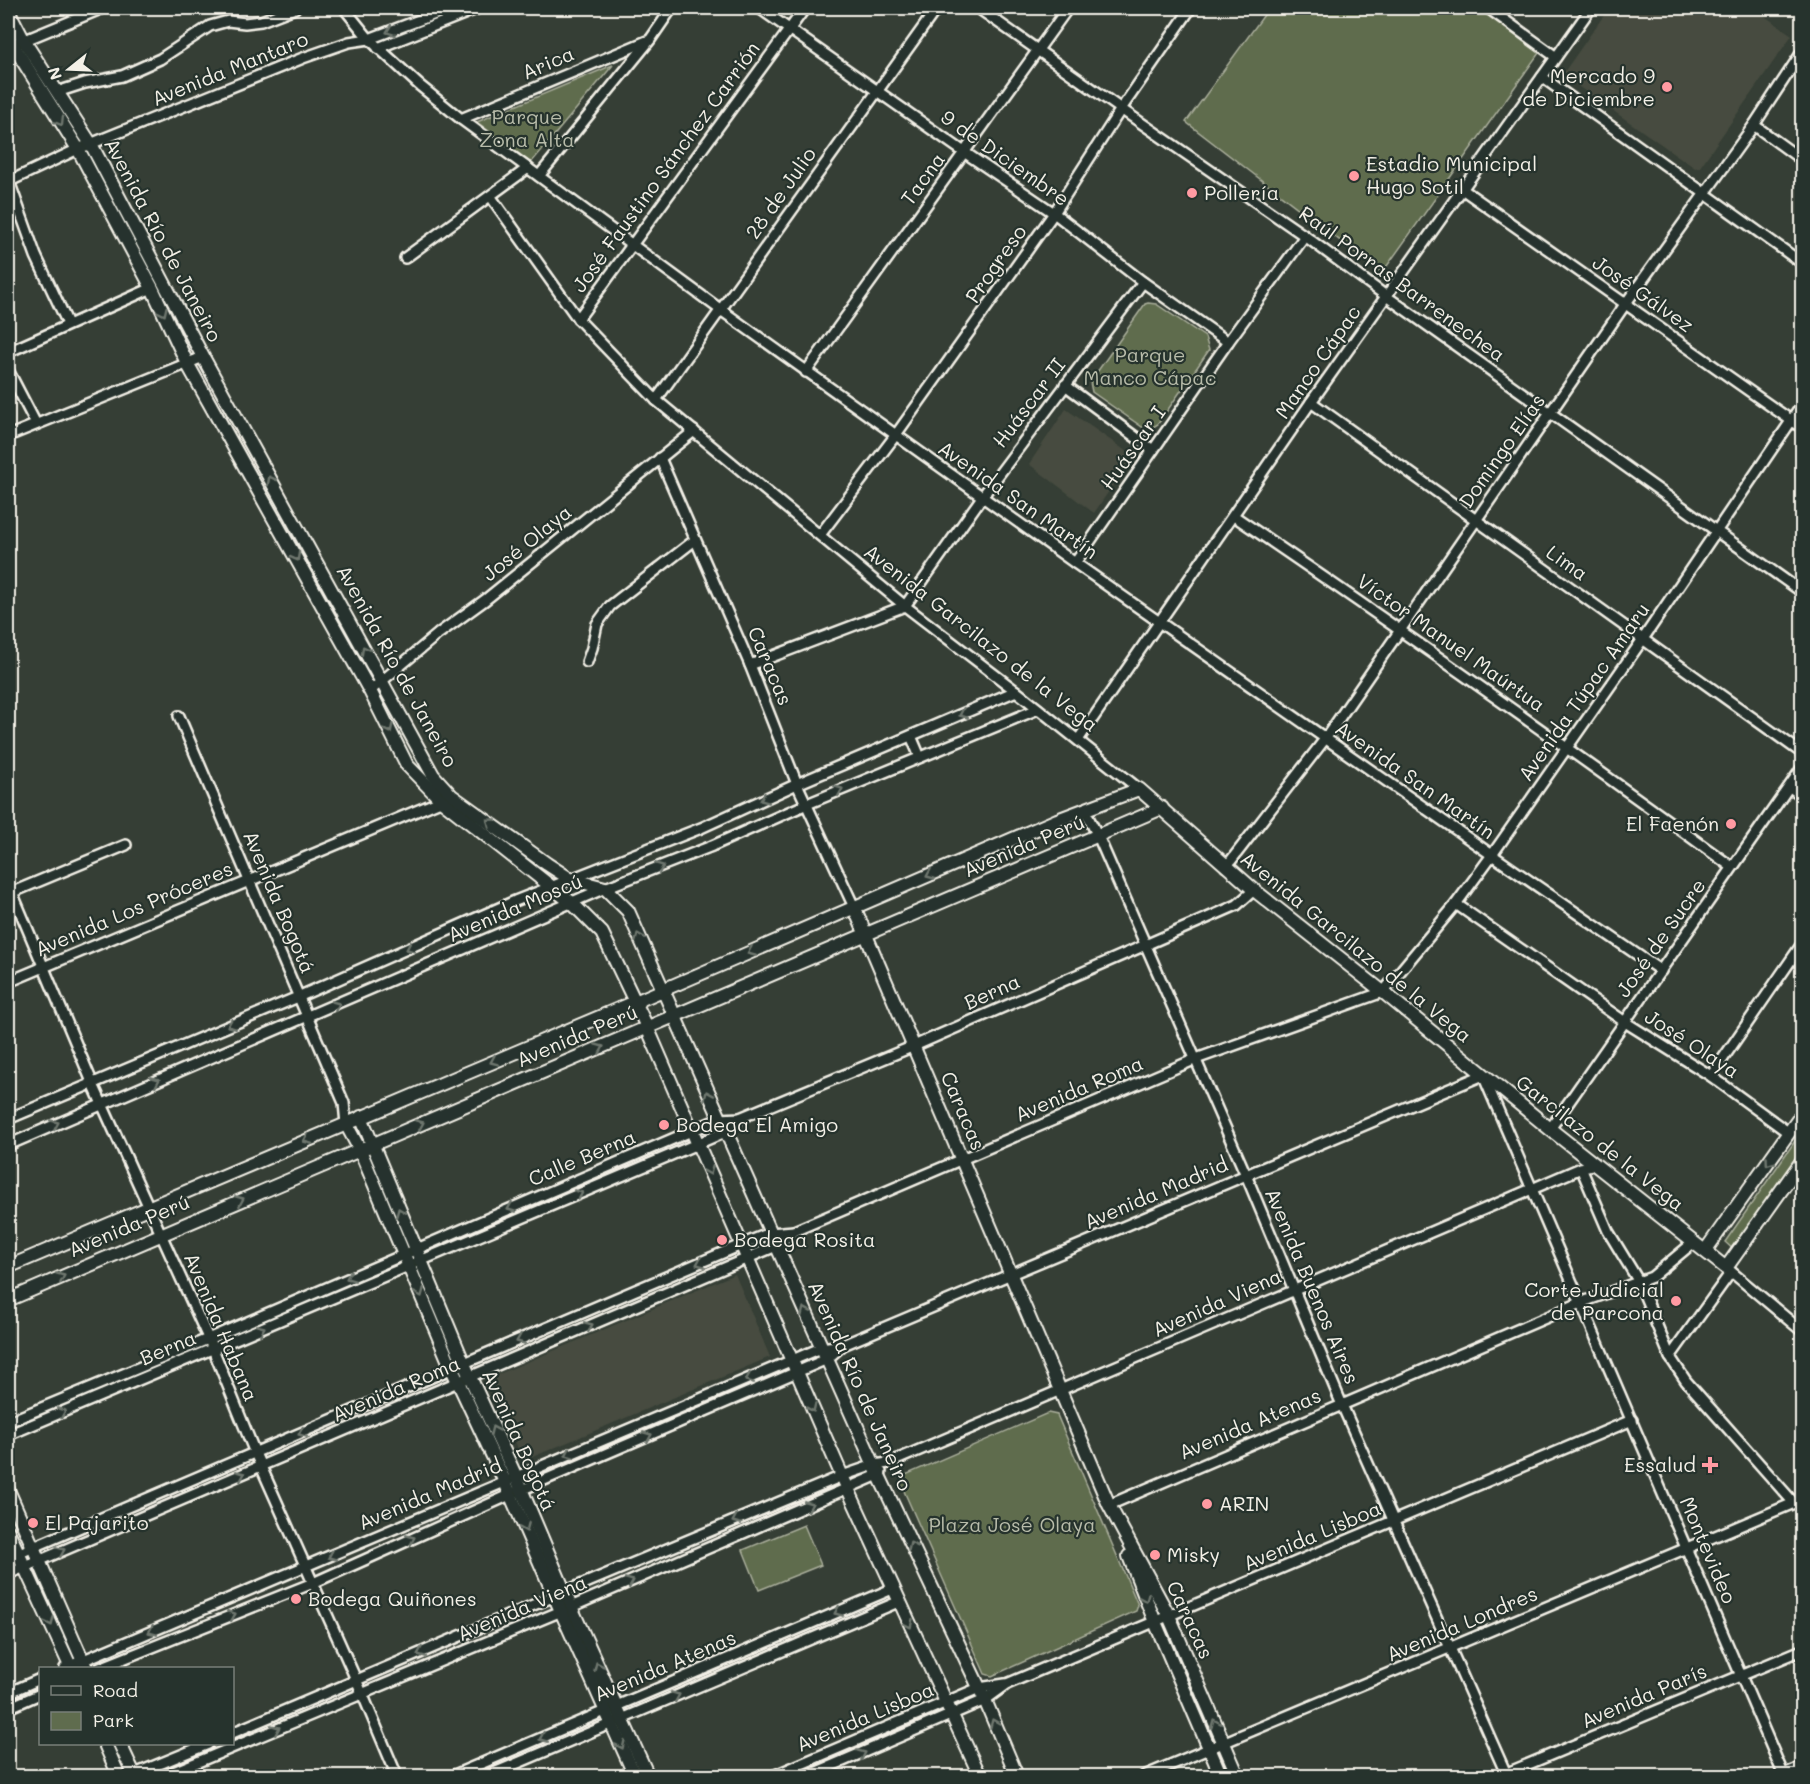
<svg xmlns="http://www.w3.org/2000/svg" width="1810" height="1784" font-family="Mali,sans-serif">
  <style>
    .built { fill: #464b3f }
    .green { fill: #5f6c4e; stroke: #aaae9b; stroke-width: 1.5 }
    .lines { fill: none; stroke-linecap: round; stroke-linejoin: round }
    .minor-casing { stroke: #f4f1e8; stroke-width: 14 }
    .tertiary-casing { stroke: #f4f1e8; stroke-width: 16 }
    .minor { stroke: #26332d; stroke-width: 9 }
    .tertiary { stroke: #26332d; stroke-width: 12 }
    .oneway { stroke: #6e766e }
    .poi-dot { fill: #ff9aa2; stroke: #26332d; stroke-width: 2 }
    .labels { text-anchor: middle; stroke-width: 4.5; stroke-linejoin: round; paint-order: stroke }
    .street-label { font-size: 20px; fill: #f4f1e8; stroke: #26332d }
    .poi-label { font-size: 20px; fill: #f4f1e8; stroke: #26332d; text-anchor: start }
    .park-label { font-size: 20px; fill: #b8bcaa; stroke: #26332d }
  </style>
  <rect width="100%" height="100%" fill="#353e35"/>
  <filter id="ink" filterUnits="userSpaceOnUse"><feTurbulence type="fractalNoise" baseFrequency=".0167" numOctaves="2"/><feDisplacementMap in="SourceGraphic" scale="12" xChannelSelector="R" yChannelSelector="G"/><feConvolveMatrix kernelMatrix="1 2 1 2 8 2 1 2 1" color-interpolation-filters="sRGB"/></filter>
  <g filter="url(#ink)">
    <g class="built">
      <path d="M1609 8H1753L1792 35 1700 167 1695 168 1562 75Z"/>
      <path d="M1066 409 1133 456 1094 513 1029 464Z"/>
      <path d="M735 1274 770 1357 523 1461 489 1378Z"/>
    </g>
    <g class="green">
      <path d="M1269 8H1478L1539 53 1382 273 1186 122Z"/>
      <path d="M613 65 531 163 477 122Z"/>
      <path d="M1148 303 1156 304 1205 337 1209 350 1158 424 1150 429H1145L1092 392 1090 382 1145 304Z"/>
      <path d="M1802 1131V1151L1734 1250 1725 1242Z"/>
      <path d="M1048 1413 1057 1415 1138 1605 1136 1611 992 1676 985 1674 900 1482 903 1476Z"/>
      <path d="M804 1525 821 1565 759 1590 743 1550Z"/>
    </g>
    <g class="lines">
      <g class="minor-casing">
        <g id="minor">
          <path d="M344 8 369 39 419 85 461 119 721 310 1075 563 1492 855 1661 971"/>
          <path d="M759 8 964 152 1054 213 1143 282 1228 342"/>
          <path d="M978 8 1121 109 1305 236 1386 296 1802 592"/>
          <path d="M1488 8 1556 57"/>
          <path d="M18 43 103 8"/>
          <path d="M378 48 479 8"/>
          <path d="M1542 77 1802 263"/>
          <path d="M57 92 85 83 122 76 160 59 210 26 228 21 245 23 261 21 295 8"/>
          <path d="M461 119 647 41"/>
          <path d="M1754 125 1802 160"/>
          <path d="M539 176 650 40 672 8"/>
          <path d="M9 181 36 256 68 324"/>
          <path d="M8 182 78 149 303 58 349 42 369 39 451 8"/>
          <path d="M1462 189 1802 428"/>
          <path d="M491 197 578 319 656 400 905 606 1016 691 1139 789"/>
          <path d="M405 258 528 168"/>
          <path d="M578 319 805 8"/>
          <path d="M8 352 152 288"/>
          <path d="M8 370 36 424"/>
          <path d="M806 372 1068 8"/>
          <path d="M1065 385 1153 450"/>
          <path d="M656 400 937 8"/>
          <path d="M1311 402 1802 753"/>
          <path d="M8 436 203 357"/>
          <path d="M660 458 750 665 797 784 854 907"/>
          <path d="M1234 516C1402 630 1568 748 1732 867"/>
          <path d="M820 535 895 436 1054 213 1121 109 1191 8"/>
          <path d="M1075 563 1228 342 1305 236"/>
          <path d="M587 662 592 648 597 624 610 606 695 540"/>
          <path d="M750 665 905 606 982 497 1143 282"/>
          <path d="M370 691 438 634 485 600 694 431"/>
          <path d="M179 716 344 1103 346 1124"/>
          <path d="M911 736 920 757"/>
          <path d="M1078 740 1311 402 1591 8"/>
          <path d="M1790 787 1802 796"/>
          <path d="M1084 809 1098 836 1246 1175 1342 1405 1507 1776"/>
          <path d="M1226 867 1325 739 1626 303 1754 125 1802 52"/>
          <path d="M12 892 92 1082 213 1349 255 1453 362 1693 397 1776"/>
          <path d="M8 894 126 845"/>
          <path d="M1456 904 1625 1022 1711 1076 1789 1133"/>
          <path d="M8 982 445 799"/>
          <path d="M1711 1076 1802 944"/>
          <path d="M8 1119 298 997 515 901 701 828 797 784 1016 691"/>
          <path d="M1550 1129 1802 768"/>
          <path d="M8 1145 605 888 712 846 807 804 1038 709"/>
          <path d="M1581 1168 1608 1231 1639 1282 1670 1357 1686 1381 1794 1503H1802"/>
          <path d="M1728 1269 1802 1331"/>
          <path d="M1670 1357 1731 1272"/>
          <path d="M8 1422 208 1339 719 1119 740 1118 914 1046 1237 905 1254 890"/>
          <path d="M8 1435 697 1144 725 1132 740 1118"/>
          <path d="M1109 1505 1580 1303 1652 1277 1694 1242"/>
          <path d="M8 1558 741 1245 770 1233 794 1231"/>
          <path d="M8 1574 776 1246 794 1231 1196 1059 1383 992 1456 904 1492 855 1643 639 1802 405"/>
          <path d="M65 1668 821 1348 843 1345 1483 1075C1583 1309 1685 1542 1784 1776"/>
          <path d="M100 1668 313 1583 521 1490 827 1359 843 1345"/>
          <path d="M8 1693 40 1679"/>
          <path d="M8 1708 40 1694"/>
          <path d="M232 1733 564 1592 842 1476 874 1465 889 1463 1581 1168 1595 1164"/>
          <path d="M130 1776 208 1744"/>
          <path d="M164 1776 571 1607 848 1488 878 1475 881 1472"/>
          <path d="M452 1776 892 1589"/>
          <path d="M487 1776 898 1602"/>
          <path d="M773 1776 979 1688 1005 1684"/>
          <path d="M808 1776 985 1700 1007 1684 1632 1420"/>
          <path d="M1144 1776 1794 1503"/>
          <path d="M1500 1776 1802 1650"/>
        </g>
      </g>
      <g class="tertiary-casing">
        <g id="tertiary">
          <path d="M8 10 24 41 91 144 203 357 433 775 452 796 547 864 570 879 605 888 628 911 874 1465 985 1700 1017 1776"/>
          <path d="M8 37 78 149 152 288 187 363 370 691 407 765 441 800 572 903 602 933 647 1027 842 1476 980 1776"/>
          <path d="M854 907 1109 1505 1169 1616 1238 1776"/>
          <path d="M361 1117 464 1364 516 1477 571 1607 648 1776"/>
          <path d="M346 1124 360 1150 452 1369 505 1482 561 1611 635 1776"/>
          <path d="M1705 1251 1802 1114"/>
          <path d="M8 1267 635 1002 1057 820 1139 789 1254 890 1383 992 1550 1129 1726 1268 1802 1161"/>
          <path d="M8 1300 1162 808"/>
          <path d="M8 1490 86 1668"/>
          <path d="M8 1531 71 1668"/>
          <path d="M1129 1556 1155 1622 1221 1776"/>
          <path d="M105 1744 119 1776"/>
          <path d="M120 1744 135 1776"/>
          <path d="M1783 1776 1802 1768"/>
        </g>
      </g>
      <use href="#minor" class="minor"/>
      <use href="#tertiary" class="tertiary"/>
    </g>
    <defs><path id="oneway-chevron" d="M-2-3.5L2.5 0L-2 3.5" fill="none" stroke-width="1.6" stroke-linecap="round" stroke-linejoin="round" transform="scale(1.5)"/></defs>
    <g class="oneway">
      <use href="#oneway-chevron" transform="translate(390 31) rotate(159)"/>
      <use href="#oneway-chevron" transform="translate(60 122) rotate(58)"/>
      <use href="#oneway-chevron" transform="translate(163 312) rotate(65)"/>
      <use href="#oneway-chevron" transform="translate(271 480) rotate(-119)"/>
      <use href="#oneway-chevron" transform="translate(296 557) rotate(61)"/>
      <use href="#oneway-chevron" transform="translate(365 650) rotate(-119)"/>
      <use href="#oneway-chevron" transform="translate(963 714) rotate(157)"/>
      <use href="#oneway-chevron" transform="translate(389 729) rotate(64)"/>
      <use href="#oneway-chevron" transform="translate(839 790) rotate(-22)"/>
      <use href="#oneway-chevron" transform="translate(764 799) rotate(156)"/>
      <use href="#oneway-chevron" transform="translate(490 822) rotate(-144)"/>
      <use href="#oneway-chevron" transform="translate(660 867) rotate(-22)"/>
      <use href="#oneway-chevron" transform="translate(930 875) rotate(157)"/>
      <use href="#oneway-chevron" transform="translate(639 937) rotate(-113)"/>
      <use href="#oneway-chevron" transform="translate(410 948) rotate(156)"/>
      <use href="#oneway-chevron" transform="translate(751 952) rotate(157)"/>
      <use href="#oneway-chevron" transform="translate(336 1005) rotate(-23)"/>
      <use href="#oneway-chevron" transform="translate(231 1025) rotate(158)"/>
      <use href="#oneway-chevron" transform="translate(600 1048) rotate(-23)"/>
      <use href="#oneway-chevron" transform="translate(494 1061) rotate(157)"/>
      <use href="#oneway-chevron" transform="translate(156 1081) rotate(-23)"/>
      <use href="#oneway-chevron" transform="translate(708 1095) rotate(-114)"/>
      <use href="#oneway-chevron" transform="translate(55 1124) rotate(-24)"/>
      <use href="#oneway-chevron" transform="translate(420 1124) rotate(-23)"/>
      <use href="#oneway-chevron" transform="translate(307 1140) rotate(157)"/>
      <use href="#oneway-chevron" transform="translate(1769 1162) rotate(126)"/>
      <use href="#oneway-chevron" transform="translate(709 1171) rotate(67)"/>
      <use href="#oneway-chevron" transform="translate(579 1194) rotate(-23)"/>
      <use href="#oneway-chevron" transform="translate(240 1200) rotate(-23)"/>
      <use href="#oneway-chevron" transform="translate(511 1208) rotate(157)"/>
      <use href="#oneway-chevron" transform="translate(400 1212) rotate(-112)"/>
      <use href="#oneway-chevron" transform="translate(700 1263) rotate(157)"/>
      <use href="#oneway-chevron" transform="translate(61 1277) rotate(-23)"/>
      <use href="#oneway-chevron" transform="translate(350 1277) rotate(157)"/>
      <use href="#oneway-chevron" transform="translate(420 1293) rotate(67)"/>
      <use href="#oneway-chevron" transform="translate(805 1311) rotate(-114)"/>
      <use href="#oneway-chevron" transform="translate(589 1326) rotate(-23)"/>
      <use href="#oneway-chevron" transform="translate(261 1329) rotate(-23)"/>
      <use href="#oneway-chevron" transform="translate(520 1340) rotate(157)"/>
      <use href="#oneway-chevron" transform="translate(749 1379) rotate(157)"/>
      <use href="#oneway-chevron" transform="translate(812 1408) rotate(66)"/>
      <use href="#oneway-chevron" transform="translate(62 1412) rotate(-23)"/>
      <use href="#oneway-chevron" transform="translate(494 1430) rotate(-114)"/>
      <use href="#oneway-chevron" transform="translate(302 1433) rotate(157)"/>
      <use href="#oneway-chevron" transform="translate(648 1436) rotate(-23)"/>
      <use href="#oneway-chevron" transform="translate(569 1454) rotate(157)"/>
      <use href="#oneway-chevron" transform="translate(241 1475) rotate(-23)"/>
      <use href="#oneway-chevron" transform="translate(809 1505) rotate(-23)"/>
      <use href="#oneway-chevron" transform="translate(736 1520) rotate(157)"/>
      <use href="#oneway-chevron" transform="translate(525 1528) rotate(67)"/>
      <use href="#oneway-chevron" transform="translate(411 1539) rotate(-24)"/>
      <use href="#oneway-chevron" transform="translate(912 1546) rotate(-115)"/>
      <use href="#oneway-chevron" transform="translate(61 1551) rotate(-23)"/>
      <use href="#oneway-chevron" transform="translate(332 1556) rotate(157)"/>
      <use href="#oneway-chevron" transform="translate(630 1582) rotate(-23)"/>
      <use href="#oneway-chevron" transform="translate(1145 1598) rotate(68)"/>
      <use href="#oneway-chevron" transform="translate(838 1612) rotate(157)"/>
      <use href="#oneway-chevron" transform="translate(232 1615) rotate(-22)"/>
      <use href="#oneway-chevron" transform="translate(50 1622) rotate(65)"/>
      <use href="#oneway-chevron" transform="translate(909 1624) rotate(65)"/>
      <use href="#oneway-chevron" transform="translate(152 1631) rotate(157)"/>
      <use href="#oneway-chevron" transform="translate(421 1653) rotate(157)"/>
      <use href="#oneway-chevron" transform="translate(598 1666) rotate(-114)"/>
      <use href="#oneway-chevron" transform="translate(676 1696) rotate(-23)"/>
      <use href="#oneway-chevron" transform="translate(994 1723) rotate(-113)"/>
      <use href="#oneway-chevron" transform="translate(1215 1723) rotate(-113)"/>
      <use href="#oneway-chevron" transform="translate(276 1729) rotate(-23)"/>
      <use href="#oneway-chevron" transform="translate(543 1738) rotate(157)"/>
      <use href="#oneway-chevron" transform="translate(621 1745) rotate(66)"/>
      <use href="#oneway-chevron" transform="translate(862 1754) rotate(-23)"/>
    </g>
  </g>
  <g class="poi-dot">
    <circle cx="1667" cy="87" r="6"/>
    <circle cx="1354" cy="176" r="6"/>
    <circle cx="1192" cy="193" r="6"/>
    <circle cx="1731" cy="824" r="6"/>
    <circle cx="664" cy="1125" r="6"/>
    <circle cx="722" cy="1240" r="6"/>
    <circle cx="1676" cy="1301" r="6"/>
    <path d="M1707 1456h6v6h6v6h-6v6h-6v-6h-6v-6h6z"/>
    <circle cx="1207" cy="1504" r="6"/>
    <circle cx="33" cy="1523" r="6"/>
    <circle cx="1155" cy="1555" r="6"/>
    <circle cx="296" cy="1599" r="6"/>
  </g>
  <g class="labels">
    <g class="street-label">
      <text transform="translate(548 63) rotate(-23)" y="7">Arica</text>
      <text transform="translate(230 69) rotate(-22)" y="7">Avenida Mantaro</text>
      <text transform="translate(1005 158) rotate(35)" y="7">9 de Diciembre</text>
      <text transform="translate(666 167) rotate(-54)" y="7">José Faustino Sánchez Carrión</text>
      <text transform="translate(923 179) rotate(-54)" y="7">Tacna</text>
      <text transform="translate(781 193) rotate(-55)" y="7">28 de Julio</text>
      <text transform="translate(163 240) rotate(62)" y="7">Avenida Río de Janeiro</text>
      <text transform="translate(996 264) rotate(-55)" y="7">Progreso</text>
      <text transform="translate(1402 284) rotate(36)" y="7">Raúl Porras Barrenechea</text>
      <text transform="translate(1643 294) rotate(35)" y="7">José Gálvez</text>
      <text transform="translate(1318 362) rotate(-55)" y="7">Manco Cápac</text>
      <text transform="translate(1029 403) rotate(-53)" y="7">Huáscar II</text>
      <text transform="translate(1133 448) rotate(-55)" y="7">Huáscar I</text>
      <text transform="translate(1502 451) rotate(-55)" y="7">Domingo Elías</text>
      <text transform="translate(1018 500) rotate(35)" y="7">Avenida San Martín</text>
      <text transform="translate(527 543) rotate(-39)" y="7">José Olaya</text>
      <text transform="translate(1567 563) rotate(35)" y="7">Lima</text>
      <text transform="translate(981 638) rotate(38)" y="7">Avenida Garcilazo de la Vega</text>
      <text transform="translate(1451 643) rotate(35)" y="7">Víctor Manuel Maúrtua</text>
      <text transform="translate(397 666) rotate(61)" y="7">Avenida Río de Janeiro</text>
      <text transform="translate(770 666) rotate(67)" y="7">Caracas</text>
      <text transform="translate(1584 692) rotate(-55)" y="7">Avenida Túpac Amaru</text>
      <text transform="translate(1415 780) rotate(35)" y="7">Avenida San Martín</text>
      <text transform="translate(1024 846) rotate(-23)" y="7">Avenida Perú</text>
      <text transform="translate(279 902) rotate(67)" y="7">Avenida Bogotá</text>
      <text transform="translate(515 908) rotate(-23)" y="7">Avenida Moscú</text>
      <text transform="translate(134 909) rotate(-23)" y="7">Avenida Los Próceres</text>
      <text transform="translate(1661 938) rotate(-55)" y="7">José de Sucre</text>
      <text transform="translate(1356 947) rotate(39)" y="7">Avenida Garcilazo de la Vega</text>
      <text transform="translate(992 992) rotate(-24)" y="7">Berna</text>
      <text transform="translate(577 1036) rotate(-23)" y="7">Avenida Perú</text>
      <text transform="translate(1692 1044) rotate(33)" y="7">José Olaya</text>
      <text transform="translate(1079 1089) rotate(-23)" y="7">Avenida Roma</text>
      <text transform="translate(963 1111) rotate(67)" y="7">Caracas</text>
      <text transform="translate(1600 1143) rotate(38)" y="7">Garcilazo de la Vega</text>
      <text transform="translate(582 1158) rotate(-23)" y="7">Calle Berna</text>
      <text transform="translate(1156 1193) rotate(-23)" y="7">Avenida Madrid</text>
      <text transform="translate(129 1226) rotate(-23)" y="7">Avenida Perú</text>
      <text transform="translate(1312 1286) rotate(67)" y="7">Avenida Buenos Aires</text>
      <text transform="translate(1217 1303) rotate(-24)" y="7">Avenida Viena</text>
      <text transform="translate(221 1327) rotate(67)" y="7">Avenida Habana</text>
      <text transform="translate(168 1348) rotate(-23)" y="7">Berna</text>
      <text transform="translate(860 1386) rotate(66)" y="7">Avenida Río de Janeiro</text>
      <text transform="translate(396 1389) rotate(-23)" y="7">Avenida Roma</text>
      <text transform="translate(1250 1424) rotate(-23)" y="7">Avenida Atenas</text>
      <text transform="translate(519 1440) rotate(66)" y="7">Avenida Bogotá</text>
      <text transform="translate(430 1494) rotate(-23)" y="7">Avenida Madrid</text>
      <text transform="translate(1312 1536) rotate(-23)" y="7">Avenida Lisboa</text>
      <text transform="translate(1708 1550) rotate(67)" y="7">Montevideo</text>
      <text transform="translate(522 1608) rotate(-23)" y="7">Avenida Viena</text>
      <text transform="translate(1190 1620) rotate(65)" y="7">Caracas</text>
      <text transform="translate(1462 1624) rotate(-23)" y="7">Avenida Londres</text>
      <text transform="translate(665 1666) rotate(-23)" y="7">Avenida Atenas</text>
      <text transform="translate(1644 1696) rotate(-23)" y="7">Avenida París</text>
      <text transform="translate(865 1717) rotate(-23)" y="7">Avenida Lisboa</text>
    </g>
    <g class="poi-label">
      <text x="1655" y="83" text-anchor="end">Mercado 9<tspan x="1655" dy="23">de Diciembre</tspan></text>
      <text x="1366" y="171">Estadio Municipal<tspan x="1366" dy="23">Hugo Sotil</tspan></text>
      <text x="1204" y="200">Pollería</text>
      <text x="1719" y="831" text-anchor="end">El Faenón</text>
      <text x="676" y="1132">Bodega El Amigo</text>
      <text x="734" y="1247">Bodega Rosita</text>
      <text x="1664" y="1297" text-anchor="end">Corte Judicial<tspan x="1664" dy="23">de Parcona</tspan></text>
      <text x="1696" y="1472" text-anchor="end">Essalud</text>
      <text x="1219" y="1511">ARIN</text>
      <text x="45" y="1530">El Pajarito</text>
      <text x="1167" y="1562">Misky</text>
      <text x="308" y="1606">Bodega Quiñones</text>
    </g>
    <g class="park-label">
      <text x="527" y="124">Parque<tspan x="527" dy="23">Zona Alta</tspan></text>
      <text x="1150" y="362">Parque<tspan x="1150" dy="23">Manco Cápac</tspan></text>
      <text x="1012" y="1532">Plaza José Olaya</text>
    </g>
  </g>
  <rect width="1810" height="1784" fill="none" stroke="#26332d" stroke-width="30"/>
  <rect x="15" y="15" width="1780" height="1754" fill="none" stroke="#f4f1e8" stroke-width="2" filter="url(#ink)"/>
  <rect x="39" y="1667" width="195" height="78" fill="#26332d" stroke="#787f78" stroke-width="1.5"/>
  <rect x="51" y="1686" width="30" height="9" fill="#26332d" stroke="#787f78" stroke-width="1.5"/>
  <text x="93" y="1697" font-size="18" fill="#f4f1e8">Road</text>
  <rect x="51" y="1712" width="30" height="18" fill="#5f6c4e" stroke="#787f78" stroke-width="1.5"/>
  <text x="93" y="1727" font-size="18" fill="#f4f1e8">Park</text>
  <g transform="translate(69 69) rotate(252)" stroke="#26332d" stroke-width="4.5" paint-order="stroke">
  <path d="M0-4.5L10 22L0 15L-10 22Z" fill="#f4f1e8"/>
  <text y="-9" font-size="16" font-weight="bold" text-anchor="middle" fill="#f4f1e8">N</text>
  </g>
</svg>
